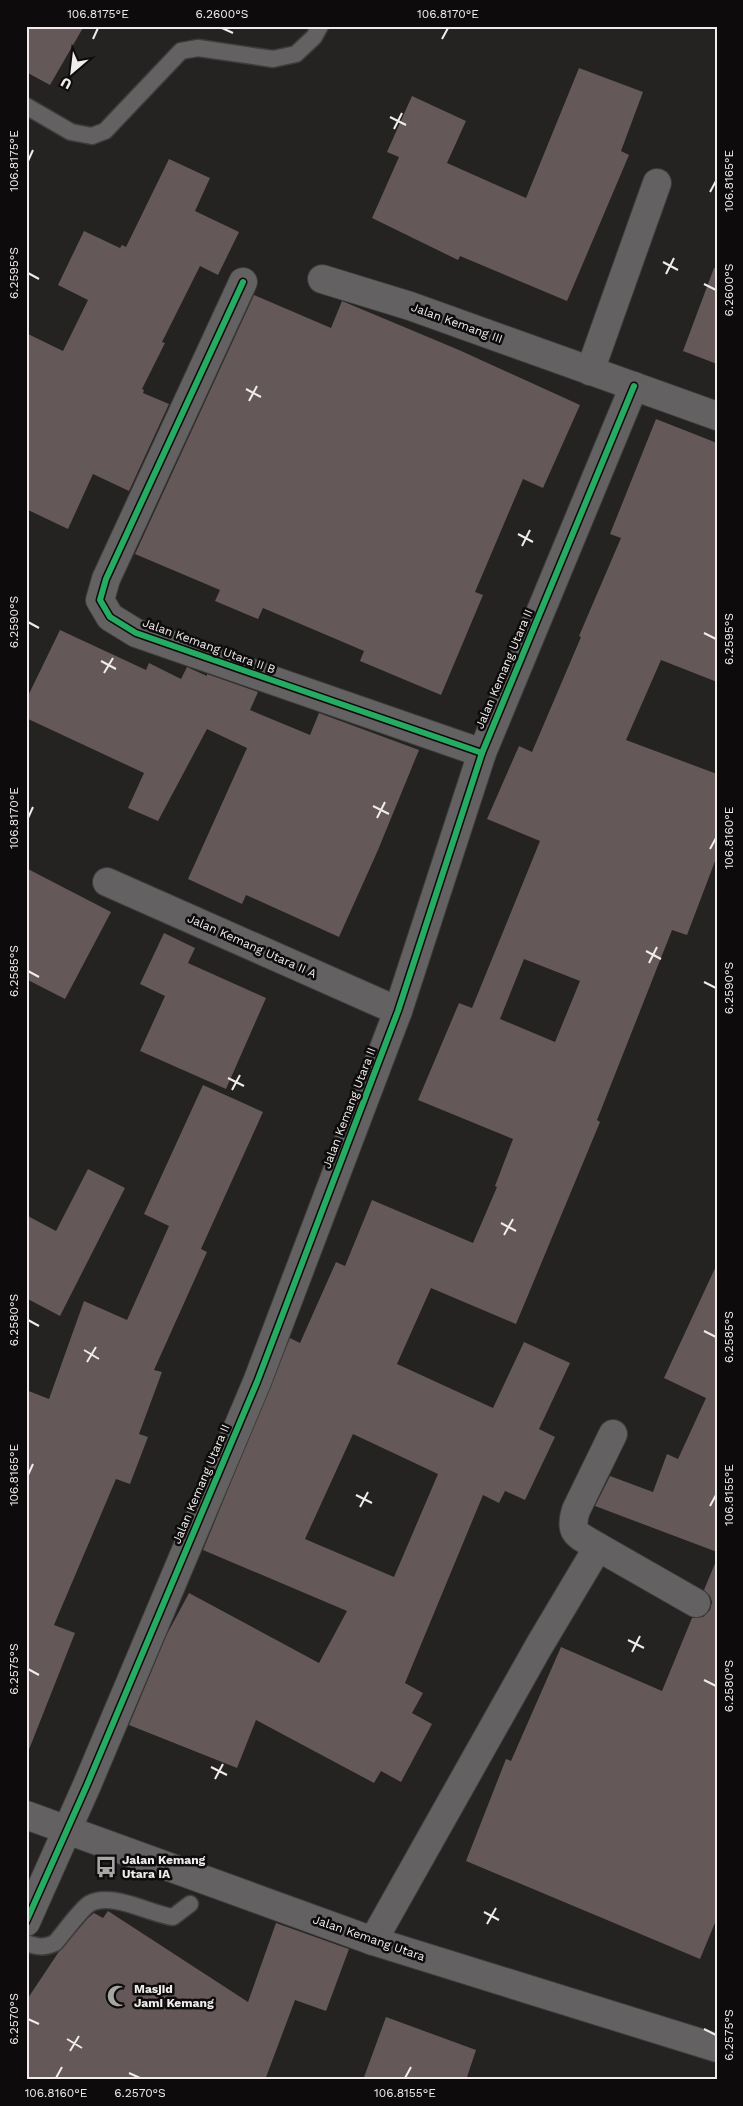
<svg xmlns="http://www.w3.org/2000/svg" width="743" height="2106" font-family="'Work Sans',sans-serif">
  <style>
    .building { fill: #645858; fill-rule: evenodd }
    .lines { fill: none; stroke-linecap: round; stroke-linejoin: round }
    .lane-casing { stroke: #3f3d3c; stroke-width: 19 }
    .street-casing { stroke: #3f3d3c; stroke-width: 30 }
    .secondary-casing { stroke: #3f3d3c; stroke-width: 30 }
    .lane { stroke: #636161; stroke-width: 16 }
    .street { stroke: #636161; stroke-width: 28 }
    .secondary { stroke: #636161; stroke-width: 28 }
    .cycleway-casing { stroke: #0d0b0b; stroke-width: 9 }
    .cycleway { stroke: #26ab63; stroke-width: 6 }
    .ticks { fill: none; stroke: #efeceb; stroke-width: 2 }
    .labels { text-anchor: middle; stroke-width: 5; stroke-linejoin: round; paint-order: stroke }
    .street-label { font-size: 12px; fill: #efeceb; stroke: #0d0b0b }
    .poi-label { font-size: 12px; font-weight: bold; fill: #efeceb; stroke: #0d0b0b; text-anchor: start }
    .neatline { fill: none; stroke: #efeceb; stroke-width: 2 }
    .ticks-label { font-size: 12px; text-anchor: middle; fill: #efeceb }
  </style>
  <rect width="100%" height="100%" fill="#252222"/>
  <g class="building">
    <path d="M26 26H84L50 85 26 72Z"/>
    <path d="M579 68 643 92 621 151 629 155 567 301 460 256 458 260 372 218 399 157 387 152 412 96 466 121 447 163 526 198Z"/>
    <path d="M169 159 210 178 195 211 239 232 218 275 200 266 162 342 165 343 142 389 144 390 143 393 169 404 129 491 93 474 68 529 26 509V333L63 351 88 300 58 285 84 231 120 248 122 245 126 247Z"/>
    <path d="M714 268H717V364L683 351Z"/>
    <path d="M254 295 331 328 342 301 459 350 580 405 543 488 523 479 475 592 483 595 441 695 360 661 364 651 263 608 258 619 215 601 220 590 135 554Z"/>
    <path d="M656 419 717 443V682L661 660 626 740 717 774V856L687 935 672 930 597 1120 600 1122 516 1324 431 1288 397 1364 493 1408 524 1342 570 1363 539 1429 555 1437 525 1500 505 1491 499 1503 483 1495 405 1683 423 1693 412 1713 432 1724 401 1782 381 1771 374 1783 256 1720 237 1768 129 1725 167 1634 189 1593 319 1663 347 1611 203 1550 290 1338 300 1343 336 1262 345 1266 372 1200 473 1243 497 1187 495 1186 513 1139 418 1100 459 1003 472 1008 540 841 487 819 519 746 532 752 581 637 579 636 621 538 610 534ZM524 959 580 981 555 1042 500 1019ZM353 1434 438 1474 394 1577 305 1539Z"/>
    <path d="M60 630 146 670 149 663 181 679 187 667 207 676V674L258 692 250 710 310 735 319 713 419 750 378 850 339 937 246 895 242 904 188 879 247 748 207 729 158 821 128 808 144 773 26 718V700Z"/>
    <path d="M26 868 111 912 65 999 26 979Z"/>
    <path d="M164 933 195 948 188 963 266 998 226 1089 140 1051 165 996 140 984Z"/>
    <path d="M203 1085 263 1112 201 1249 207 1252 154 1370 162 1372 139 1434 148 1437 130 1484 116 1479 54 1625 75 1633 28 1752 26 1751V1390L49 1399 84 1301 127 1320 169 1226 144 1214Z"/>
    <path d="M88 1169 125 1188 60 1316 26 1298V1215L56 1231Z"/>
    <path d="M717 1264V1552L595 1506 610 1476 653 1492 667 1454 678 1459 706 1398 664 1378Z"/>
    <path d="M716 1561 717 1918 700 1959 466 1861 506 1759 511 1761 561 1647 662 1691 692 1618 703 1617 710 1610 712 1602 710 1596 704 1590Z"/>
    <path d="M108 1911 248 2002 276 1923 349 1949 326 2011 295 2000 265 2080H26V2001L58 1953 88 1918 94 1913 103 1918Z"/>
    <path d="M386 2017 476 2050 466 2080H363Z"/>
  </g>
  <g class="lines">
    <g class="lane-casing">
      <g id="lane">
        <path d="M26 106 71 132 92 136 105 131 181 51 198 48 273 59 296 54 314 37 320 26"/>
        <path d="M26 1943C37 1947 44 1948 55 1943 63 1934 80 1910 89 1904 111 1891 150 1914 173 1917L190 1904"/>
      </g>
    </g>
    <g class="street-casing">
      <g id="street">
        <path d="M322 279 410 306 717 416"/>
        <path d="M243 282 106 579 100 600 110 617 136 633 482 753"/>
        <path d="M590 371 657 183"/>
        <path d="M107 882 398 1011"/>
        <path d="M598 1547 696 1603"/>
        <path d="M26 1922 87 1785 257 1382 398 1011 482 753 634 386"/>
        <path d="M373 1941 539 1646 598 1547C579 1535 568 1535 576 1510L613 1434"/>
      </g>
    </g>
    <g class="secondary-casing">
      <path id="secondary" d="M26 1815 373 1941 717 2048"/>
    </g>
    <use href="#lane" class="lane"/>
    <use href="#street" class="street"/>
    <use href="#secondary" class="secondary"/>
    <g class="cycleway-casing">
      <g id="cycleway">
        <path d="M243 282 106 579 100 600 110 617 136 633 482 753"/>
        <path d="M26 1922 87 1785 257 1382 398 1011 482 753 634 386"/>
      </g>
    </g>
    <use href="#cycleway" class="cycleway"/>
  </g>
  <path class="ticks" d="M222 28 233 33M93 39 98 28M442 39 448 28M390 117 406 125M394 129 402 113M28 161 33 150M710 192 716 181M663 262 678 270M28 273 39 279M666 274 674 258M704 284 716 290M246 389 261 397M249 401 257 386M518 534 533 542M522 546 530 530M28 622 39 628M704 633 716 639M101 661 116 669M104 673 113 658M373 806 389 814M28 818 33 807M377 818 385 802M710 849 716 838M646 951 661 959M649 963 657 947M28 971 39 977M704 982 716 988M228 1078 244 1086M232 1090 240 1075M501 1223 516 1231M504 1235 513 1219M28 1320 39 1326M704 1331 716 1337M84 1350 99 1359M87 1362 96 1347M28 1475 33 1464M356 1495 372 1503M710 1506 716 1495M360 1507 368 1492M628 1640 644 1648M632 1652 640 1636M28 1669 39 1675M704 1680 716 1686M211 1767 227 1775M215 1779 223 1764M484 1912 499 1920M487 1924 496 1908M28 2019 39 2024M704 2029 716 2035M67 2039 82 2048M70 2051 79 2036M129 2073 140 2078M56 2078 62 2067M405 2078 411 2067"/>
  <defs>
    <g id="bus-bare" transform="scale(1.725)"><path d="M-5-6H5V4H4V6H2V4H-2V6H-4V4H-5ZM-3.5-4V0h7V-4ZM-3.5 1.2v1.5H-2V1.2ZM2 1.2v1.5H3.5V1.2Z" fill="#a8a5a5" stroke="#0d0b0b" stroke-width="2.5" paint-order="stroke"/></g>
    <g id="mosque-bare" transform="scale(1.725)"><path d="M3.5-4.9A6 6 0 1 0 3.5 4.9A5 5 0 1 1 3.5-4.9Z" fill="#a8a5a5" stroke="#0d0b0b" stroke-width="2.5" paint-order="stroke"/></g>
  </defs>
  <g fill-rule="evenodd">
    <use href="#bus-bare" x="106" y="1867"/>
    <use href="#mosque-bare" x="118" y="1996"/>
  </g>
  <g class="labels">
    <g class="street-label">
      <text transform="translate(457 323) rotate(20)" y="4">Jalan Kemang III</text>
      <text transform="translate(209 646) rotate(20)" y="4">Jalan Kemang Utara II B</text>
      <text transform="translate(504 669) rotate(-67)" y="4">Jalan Kemang Utara II</text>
      <text transform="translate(252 946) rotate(24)" y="4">Jalan Kemang Utara II A</text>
      <text transform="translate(349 1108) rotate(-69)" y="4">Jalan Kemang Utara II</text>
      <text transform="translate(201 1484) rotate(-67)" y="4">Jalan Kemang Utara II</text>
      <text transform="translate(369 1938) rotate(19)" y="4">Jalan Kemang Utara</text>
    </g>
    <g class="poi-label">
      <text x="122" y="1864">Jalan Kemang<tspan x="122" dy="14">Utara IA</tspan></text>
      <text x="134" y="1993">Masjid<tspan x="134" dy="14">Jami Kemang</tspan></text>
    </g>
  </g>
  <rect width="743" height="2106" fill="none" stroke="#0d0b0b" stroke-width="55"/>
  <g transform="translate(72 72) rotate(208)" stroke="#0d0b0b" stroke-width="4" paint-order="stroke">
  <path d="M0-4L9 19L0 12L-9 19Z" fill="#efeceb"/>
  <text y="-8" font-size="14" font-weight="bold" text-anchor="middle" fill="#efeceb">U</text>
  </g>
  <rect x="28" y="28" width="688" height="2050" class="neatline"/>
  <g class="ticks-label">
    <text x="98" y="18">106.8175°E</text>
    <text x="222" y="18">6.2600°S</text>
    <text x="448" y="18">106.8170°E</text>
    <text transform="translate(14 161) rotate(-90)" y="4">106.8175°E</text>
    <text transform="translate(729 181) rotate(-90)" y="4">106.8165°E</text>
    <text transform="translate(14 273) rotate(-90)" y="4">6.2595°S</text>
    <text transform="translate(729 290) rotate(-90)" y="4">6.2600°S</text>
    <text transform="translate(14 622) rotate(-90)" y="4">6.2590°S</text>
    <text transform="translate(729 639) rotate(-90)" y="4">6.2595°S</text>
    <text transform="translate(14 818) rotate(-90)" y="4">106.8170°E</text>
    <text transform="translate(729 838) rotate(-90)" y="4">106.8160°E</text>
    <text transform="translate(14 971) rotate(-90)" y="4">6.2585°S</text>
    <text transform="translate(729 988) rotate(-90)" y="4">6.2590°S</text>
    <text transform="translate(14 1320) rotate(-90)" y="4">6.2580°S</text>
    <text transform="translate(729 1337) rotate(-90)" y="4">6.2585°S</text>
    <text transform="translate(14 1475) rotate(-90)" y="4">106.8165°E</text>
    <text transform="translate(729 1495) rotate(-90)" y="4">106.8155°E</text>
    <text transform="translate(14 1669) rotate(-90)" y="4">6.2575°S</text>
    <text transform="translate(729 1686) rotate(-90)" y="4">6.2580°S</text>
    <text transform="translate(14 2019) rotate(-90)" y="4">6.2570°S</text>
    <text transform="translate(729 2035) rotate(-90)" y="4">6.2575°S</text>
    <text x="56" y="2097">106.8160°E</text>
    <text x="140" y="2097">6.2570°S</text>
    <text x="405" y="2097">106.8155°E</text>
  </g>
</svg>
